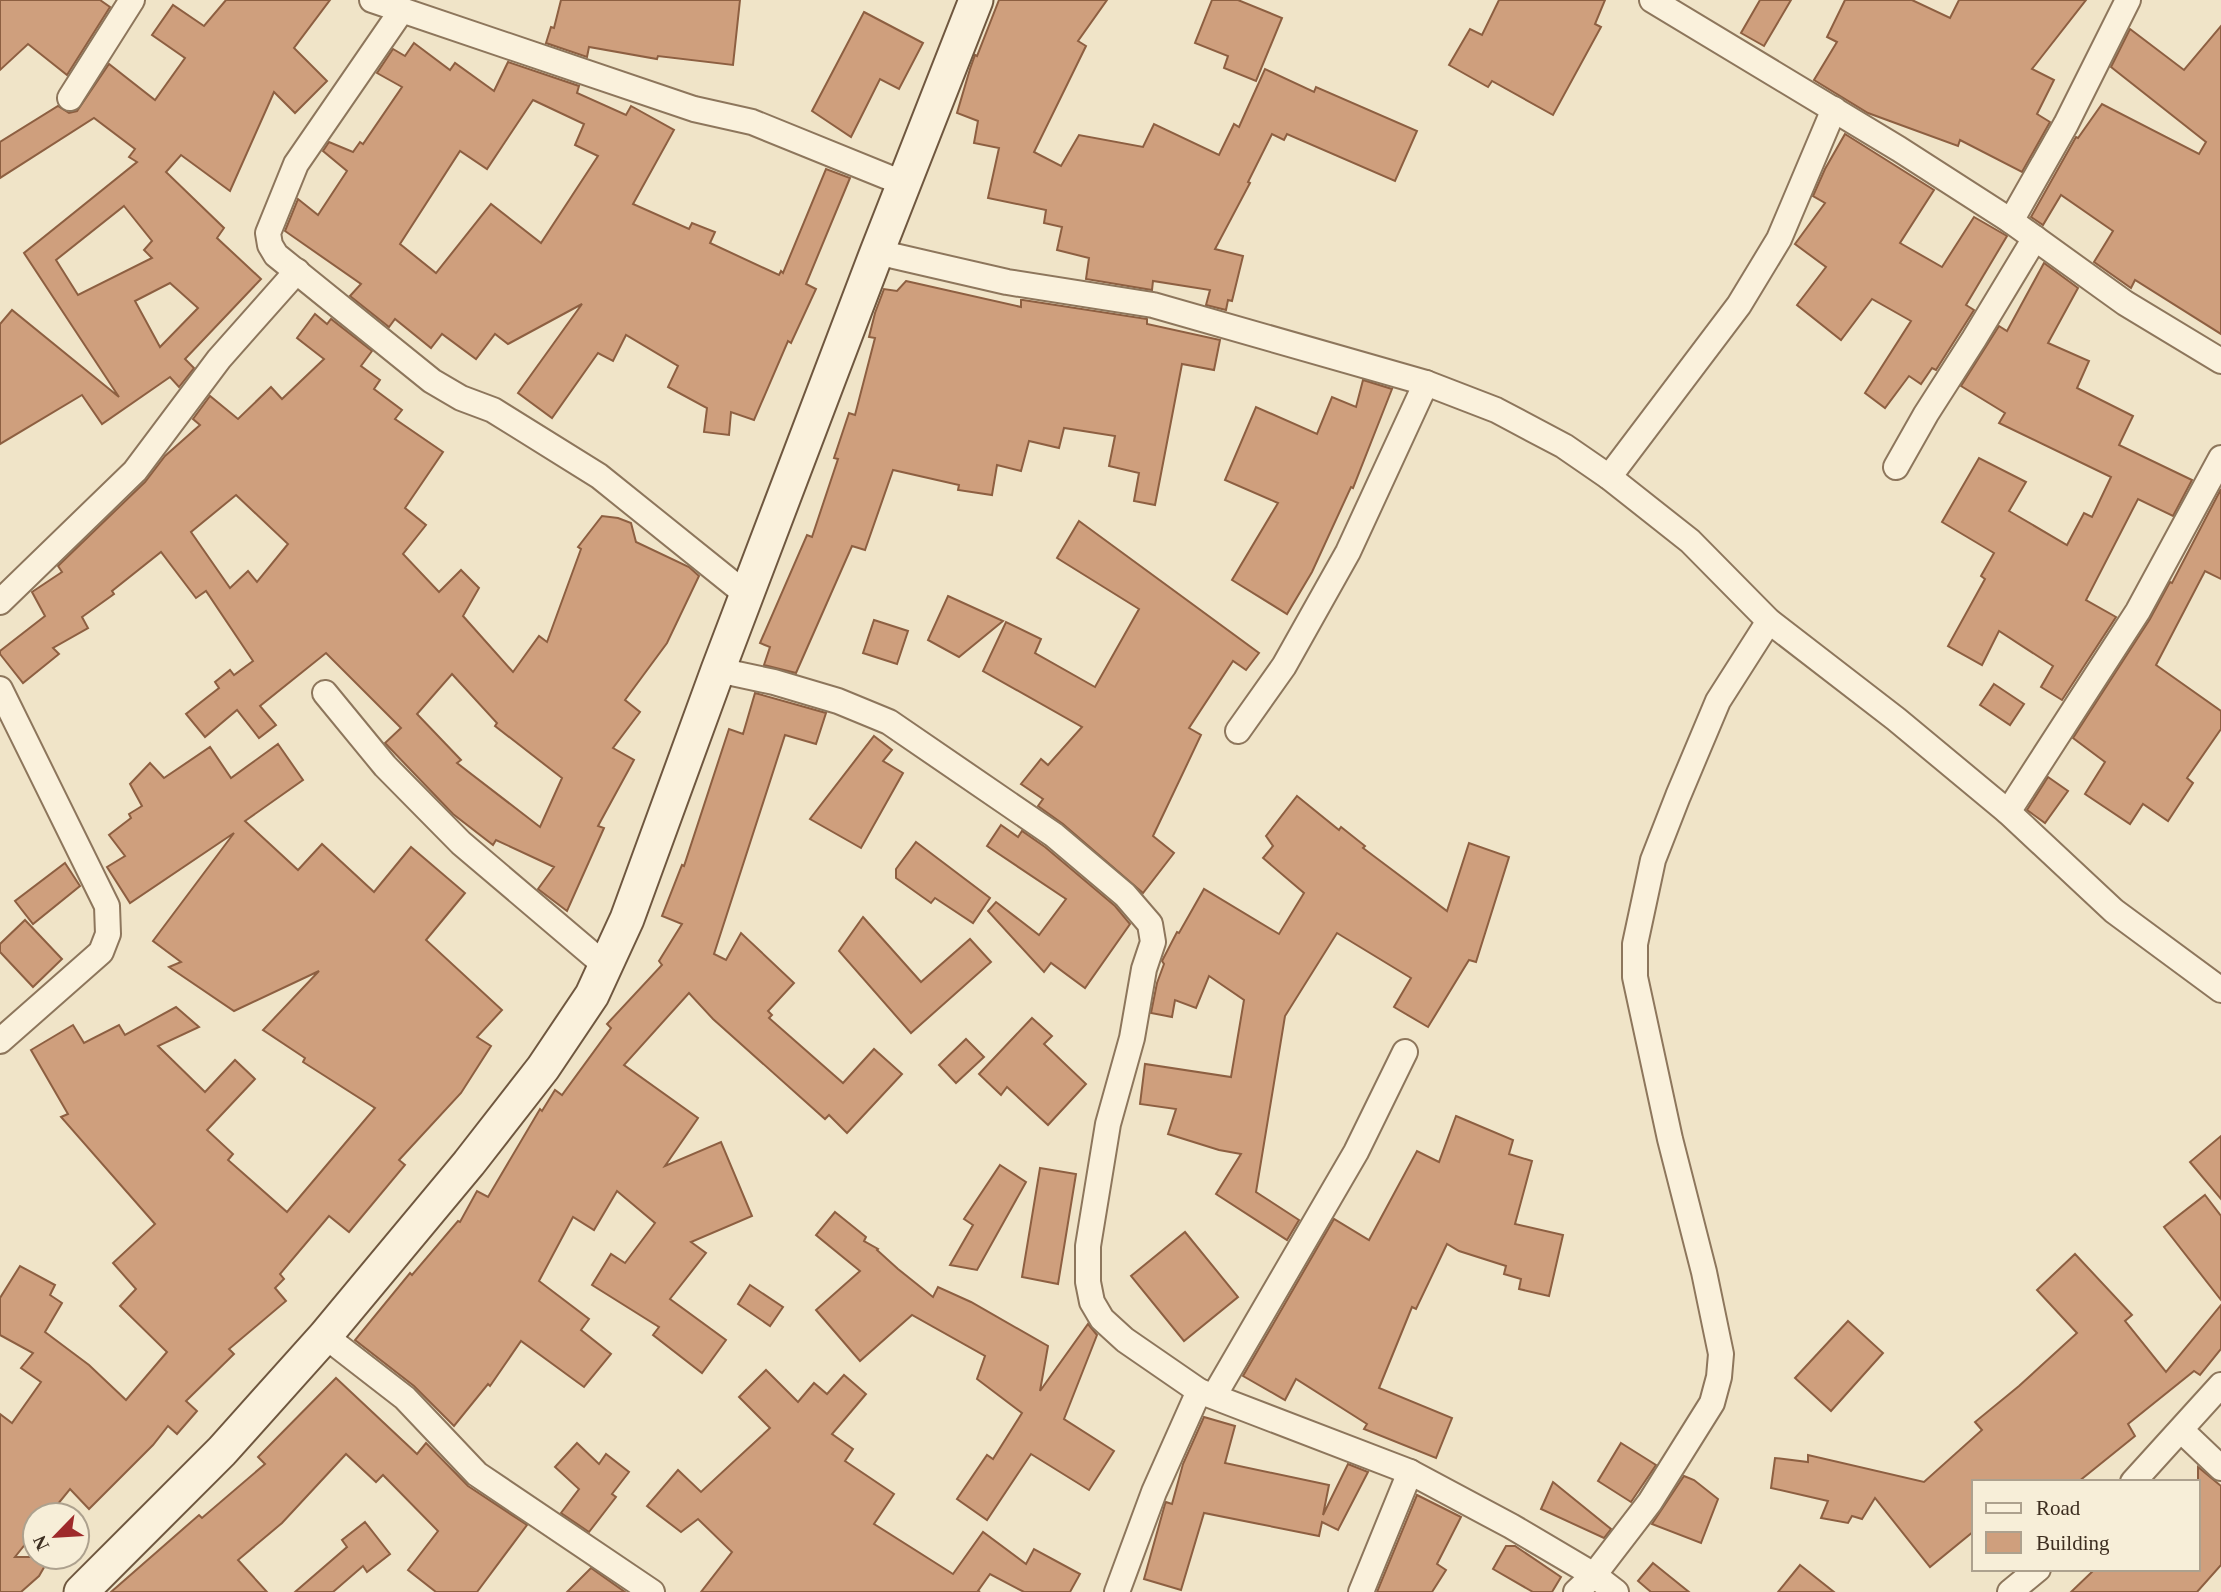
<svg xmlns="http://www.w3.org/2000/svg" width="2221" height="1592" font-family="Georgia,serif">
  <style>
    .building { fill: #cf9f7d; stroke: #8d5f41; stroke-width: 2; fill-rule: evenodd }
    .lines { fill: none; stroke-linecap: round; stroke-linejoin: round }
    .street-casing { stroke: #8d765c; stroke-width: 28 }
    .secondary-casing { stroke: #6f573f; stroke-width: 37 }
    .street { stroke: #faf1dc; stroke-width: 24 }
    .secondary { stroke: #faf1dc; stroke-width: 33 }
  </style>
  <rect width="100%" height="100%" fill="#f0e4c8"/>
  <g class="building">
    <path d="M0 0H100L110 7 67 75 28 44 0 70Z"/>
    <path d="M226 0H330L294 48 327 81 295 113 274 92 230 191 181 155 166 172 224 228 217 238 261 279 185 359 194 368 179 387 170 377 102 424 82 395 0 444V324L12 310 119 397 24 253 137 162 129 157 135 149 94 118 0 178V142L58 106 69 113 77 111 109 64 155 100 185 58 152 35 173 5 204 26ZM124 206 152 241 144 250 152 258 78 295 56 260ZM170 283 198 308 160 347 135 301Z"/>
    <path d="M561 0H740L733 65 658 56 657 59 589 47 587 57 546 43 551 27 554 28Z"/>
    <path d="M999 0H1107L1078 41 1086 46 1034 152 1061 166 1079 135 1143 147 1154 124 1219 155 1234 124 1239 127 1265 69 1314 92 1316 87 1417 131 1395 181 1287 134 1284 140 1272 134 1248 182 1250 183 1215 249 1243 256 1232 301 1228 300 1226 310 1206 305 1210 290 1153 281 1152 290 1086 279 1089 258 1057 250 1062 227 1044 223 1046 210 988 198 999 148 974 143 978 121 957 113 970 69 975 55 977 56Z"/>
    <path d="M1212 0H1238L1282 18 1256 81 1224 68 1228 56 1195 43Z"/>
    <path d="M1499 0H1605L1595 24 1601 27 1553 115 1492 81 1488 87 1449 65 1470 29 1482 35Z"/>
    <path d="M1760 0H1791L1764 46 1741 33Z"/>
    <path d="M1845 0H1912L1950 18 1959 0H2086L2032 69 2054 80 2037 114 2050 122 2022 172 1960 140 1958 146 1868 113 1814 80 1837 42 1827 37Z"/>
    <path d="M864 12 923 43 899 89 880 79 851 137 812 111Z"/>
    <path d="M2221 26V334L2135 280 2131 288 2094 262 2113 231 2061 195 2043 225 2031 217 2076 137 2078 138 2102 104 2199 154 2206 142 2111 67 2130 29 2184 70Z"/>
    <path d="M414 43 450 70 455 63 494 91 508 62 579 86 577 93 626 115 631 106 674 130 633 204 689 229 692 223 715 232 710 243 779 275 781 271 783 273 826 169 850 178 806 284 816 289 791 343 788 341 754 420 731 412 729 435 704 432 707 408 668 387 678 366 626 335 613 361 598 353 552 418 518 393 582 304 508 344 495 334 476 359 442 334 431 348 395 319 389 327 350 296 361 284 285 231 298 199 318 215 347 171 323 151 329 142 353 152 360 142 363 144 402 87 377 73 393 49 405 56ZM533 100 584 124 575 145 598 156 541 243 491 204 436 273 400 244 460 151 487 169Z"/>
    <path d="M1845 134 1934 190 1900 243 1942 267 1974 217 2007 236 1966 305 1974 310 1936 370 1932 368 1921 384 1909 376 1885 408 1865 393 1911 321 1872 299 1841 340 1797 305 1826 267 1795 244 1825 203 1813 196 1825 169Z"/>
    <path d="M2044 263 2078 288 2048 343 2089 361 2077 388 2133 416 2119 445 2192 480 2173 516 2138 499 2086 600 2116 617 2062 700 2041 687 2053 666 1999 631 1982 665 1948 646 1985 579 1981 576 1994 553 1942 522 1979 458 2026 482 2009 511 2067 545 2084 513 2092 517 2111 477 1999 423 2005 413 1961 386 1999 326 2007 331Z"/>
    <path d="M906 281 1021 307V300H1023L1147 319V324L1220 340 1214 370 1182 364 1155 505 1134 501 1139 473 1109 466 1115 436 1064 428 1059 448 1029 441 1021 471 997 465 992 495 958 490 959 485 893 470 865 550 852 546 796 673 764 665 770 647 760 643 807 535 812 537 838 459 834 458 849 413 855 415 875 338 869 337 875 313 884 289 897 291Z"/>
    <path d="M315 314 327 324 331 319 372 351 361 366 380 380 374 389 402 410 395 419 443 452 405 508 426 525 403 554 439 592 461 570 479 588 463 616 513 672 539 636 547 642 581 549 578 547 602 516 618 518 631 523 636 542 689 567 699 576 667 643 625 700 640 712 613 748 634 760 598 826 604 828 567 911 538 889 554 867 496 840 493 845 453 814 385 743 401 728 326 653 260 706 276 725 259 738 237 710 205 737 186 714 219 688 215 682 230 670 234 675 253 661 206 591 196 598 161 552 112 591 114 594 82 617 88 628 53 648 59 654 23 683 0 654V651L45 616 32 592 62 572 58 566 145 482 165 456 200 425 193 419 210 396 238 419 271 387 282 399 324 359 297 338ZM236 495 288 544 257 582 248 571 230 588 191 532ZM452 674 497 723 495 726 562 778 540 827 457 763 461 760 417 714Z"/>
    <path d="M1363 380 1392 389 1353 488 1351 487 1312 572 1287 614 1232 580 1278 503 1225 480 1256 407 1317 434 1332 397 1356 407Z"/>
    <path d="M2221 489V579L2205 571 2156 665 2221 711V729L2187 778 2193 783 2168 821 2143 804 2130 824 2085 794 2105 762 2073 738 2150 619 2170 582 2172 583Z"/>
    <path d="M1079 521 1259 653 1246 670 1233 661 1189 728 1201 735 1153 836 1174 853 1143 893 1063 824 1038 806 1043 799 1021 784 1041 759 1048 765 1082 727 983 671 1006 622 1041 639 1035 653 1095 687 1139 609 1057 558Z"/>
    <path d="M948 596 1003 621 959 657 928 640Z"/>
    <path d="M874 620 908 631 897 664 863 653Z"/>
    <path d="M1994 684 2024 704 2010 725 1980 705Z"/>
    <path d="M755 693 826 713 816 744 785 735 714 954 726 960 741 933 794 983 768 1011 772 1015 769 1018 843 1083 874 1049 902 1074 847 1133 829 1115 825 1119 713 1019 689 993 624 1065 698 1118 665 1166 721 1142 752 1216 691 1242 706 1253 670 1299 726 1340 702 1373 653 1335 659 1327 592 1285 611 1254 625 1263 655 1223 617 1191 594 1230 573 1217 539 1281 589 1319 581 1330 611 1354 584 1387 521 1341 490 1386 488 1384 454 1426 414 1386 355 1340 410 1273 412 1275 458 1221 460 1222 477 1191 488 1197 540 1109 542 1111 555 1090 562 1095 611 1028 607 1024 662 965 659 961 682 924 662 916 682 865 684 866 729 729 743 734Z"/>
    <path d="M874 736 892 750 883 761 903 773 861 848 810 819Z"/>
    <path d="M278 744 303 780 245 821 298 870 322 844 374 892 411 847 465 893 426 940 502 1010 477 1037 491 1046 461 1093 399 1160 405 1165 349 1232 329 1216 280 1274 284 1279 275 1288 286 1301 229 1349 234 1354 186 1401 197 1411 177 1434 168 1426 153 1445 89 1509 70 1489 49 1515H35V1532L15 1557H50L39 1576 21 1592H0V1414L12 1423 41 1382 21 1368 33 1353 0 1335V1298L20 1266 55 1285 50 1295 62 1303 45 1332 89 1365 126 1400 167 1352 120 1306 136 1289 113 1263 155 1224 61 1117 68 1114 31 1050 73 1025 84 1043 119 1025 125 1035 176 1007 199 1027 158 1046 205 1092 235 1060 255 1079 207 1130 233 1154 228 1160 287 1212 375 1108 303 1062 305 1058 263 1030 319 971 234 1011 169 967 181 962 153 941 234 833 130 903 107 867 125 856 109 835 131 818 129 814 142 806 130 784 150 763 164 778 210 747 231 778Z"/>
    <path d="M2048 777 2068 791 2045 823 2027 810Z"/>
    <path d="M1297 796 1339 830 1341 827 1365 846 1363 848 1447 911 1469 843 1509 857 1476 962 1469 960 1428 1027 1394 1007 1411 978 1337 933 1285 1016 1256 1192 1299 1220 1287 1240 1216 1194 1241 1154 1219 1150 1168 1134 1176 1109 1140 1104 1145 1064 1231 1077 1244 1000 1209 976 1196 1008 1175 1000 1172 1017 1151 1013 1157 983 1164 964 1162 961 1177 932 1179 933 1204 889 1279 934 1304 893 1263 858 1273 846 1266 836Z"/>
    <path d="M1001 825 1018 837 1022 831 1045 847 1115 906 1130 924 1085 988 1051 963 1044 972 988 911 996 902 1039 935 1066 899 987 846Z"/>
    <path d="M916 842 990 898 973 923 935 898 931 903 896 878V869Z"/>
    <path d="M65 863 80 886 33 924 15 901Z"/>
    <path d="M863 917 921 982 970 939 991 962 911 1033 839 951Z"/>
    <path d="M25 920 62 959 33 987 0 952V944Z"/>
    <path d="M1032 1018 1052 1036 1044 1044 1086 1084 1048 1125 1007 1087 1001 1095 979 1074Z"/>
    <path d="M966 1039 984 1057 956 1083 939 1065Z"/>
    <path d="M1456 1116 1513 1140 1509 1154 1532 1161 1515 1224 1563 1235 1549 1296 1519 1289 1521 1279 1504 1274 1506 1266 1459 1251 1447 1244 1416 1309 1412 1307 1379 1388 1452 1418 1436 1458 1364 1429 1367 1424 1296 1379 1285 1400 1243 1376 1334 1219 1369 1240 1417 1151 1439 1162Z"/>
    <path d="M2221 1136V1199L2190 1162Z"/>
    <path d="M1000 1165 1026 1182 977 1270 950 1265 973 1225 964 1219Z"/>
    <path d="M1040 1168 1076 1174 1058 1284 1022 1277Z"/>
    <path d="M2205 1195 2221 1216V1300L2164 1227Z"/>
    <path d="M835 1212 866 1237 864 1241 878 1249 877 1250 898 1269 933 1297 938 1287 971 1302 1048 1346 1040 1391 1088 1324 1097 1335 1064 1419 1114 1451 1089 1490 1031 1454 987 1520 957 1499 987 1455 993 1459 1022 1413 977 1379 985 1356 912 1315 860 1361 816 1310 860 1271 816 1235Z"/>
    <path d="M1185 1232 1238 1297 1184 1341 1131 1276Z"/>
    <path d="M2075 1254 2132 1315 2125 1321 2166 1372 2221 1305V1349L2200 1375 2194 1371 2128 1424 2135 1436 2078 1482H1974V1531L1930 1567 1875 1498 1862 1519 1852 1516 1848 1523 1821 1518 1828 1501 1771 1488 1775 1458 1808 1462V1455L1924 1482 1982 1430 1975 1422 2019 1386 2077 1333 2037 1290Z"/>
    <path d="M750 1285 783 1307 770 1326 738 1304Z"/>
    <path d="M1848 1321 1883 1353 1831 1411 1795 1378Z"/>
    <path d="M766 1370 798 1402 814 1383 827 1394 844 1375 866 1394 832 1434 853 1449 845 1461 894 1494 874 1524 953 1574 983 1532 1026 1564 1034 1549 1080 1574 1070 1592H1024L990 1574 978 1591 980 1592H701L732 1552 698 1519 681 1532 647 1506 678 1470 701 1492 770 1428 739 1397Z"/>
    <path d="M336 1378 417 1454 426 1443 468 1486 527 1525 477 1592H436L408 1570 438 1531 383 1475 376 1482 346 1454 282 1523 238 1560 267 1592H111L199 1515 202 1518 265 1464 258 1457Z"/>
    <path d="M1204 1417 1235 1426 1225 1463 1329 1485 1323 1515 1348 1464 1368 1472 1338 1530 1322 1522 1319 1536 1204 1513 1181 1590 1144 1579 1165 1504 1166 1502 1172 1504 1183 1464Z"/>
    <path d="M577 1443 599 1464 606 1454 629 1472 612 1494 616 1497 589 1532 561 1513 579 1489 555 1467Z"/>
    <path d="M1621 1443 1656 1465 1631 1502 1598 1481Z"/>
    <path d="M2198 1467 2221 1486V1565L2197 1592H2071L2095 1569H2198Z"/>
    <path d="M1684 1476 1694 1480 1718 1499 1701 1543 1652 1524Z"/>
    <path d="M1553 1482 1611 1529 1604 1538 1541 1509Z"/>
    <path d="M1417 1495 1461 1517 1437 1564 1446 1570 1432 1592H1377Z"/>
    <path d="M365 1522 390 1554 367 1572 363 1566 333 1592H295L347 1547 342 1540Z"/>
    <path d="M1506 1546H1515L1561 1577 1552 1592H1533L1493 1569Z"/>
    <path d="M1653 1563 1689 1592H1651L1638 1581Z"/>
    <path d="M1800 1565 1834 1592H1778Z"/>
    <path d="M591 1568 625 1592H567Z"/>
  </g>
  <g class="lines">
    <g class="street-casing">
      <g id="street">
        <path d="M372 0 694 109 752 122 905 184"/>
        <path d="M1652 0 1899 149 2011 221 2125 303 2221 361"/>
        <path d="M402 10 296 164 268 233 270 245 276 255 432 381 461 398 493 410 599 476 747 595"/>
        <path d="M70 98 132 0"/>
        <path d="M2011 221 2066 124 2128 0"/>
        <path d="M877 252 1007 282 1153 305 1426 383 1496 410 1564 446 1609 477 1690 541 1769 621 1896 719 2008 812 2114 911 2221 990"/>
        <path d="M1896 467 1926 414 1974 339 2035 238"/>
        <path d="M1609 477 1739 305 1779 239 1834 109"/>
        <path d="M0 602 135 471 219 359 297 271"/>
        <path d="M718 670 774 682 838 701 889 722 1054 835 1125 895 1150 924 1153 942 1144 969 1132 1038 1108 1124 1088 1246V1282L1092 1302 1102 1319 1125 1340 1199 1391 1410 1472 1511 1526 1594 1575 1616 1592"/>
        <path d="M0 689 107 906 108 934 101 952 0 1041"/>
        <path d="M325 693 385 766 461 843 607 967"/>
        <path d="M1238 731 1284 666 1348 552 1426 383"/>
        <path d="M2008 812 2138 611 2221 458"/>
        <path d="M325 1336 405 1398 477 1474 652 1592"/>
        <path d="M1214 1396 1356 1152 1405 1052"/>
        <path d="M2182 1431 2221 1468"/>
        <path d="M2133 1482 2221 1385"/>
        <path d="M1117 1592 1154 1492 1199 1391"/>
        <path d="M1361 1592 1410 1472"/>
        <path d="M1576 1592 1594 1575 1650 1502 1712 1403 1719 1377 1721 1354 1704 1272 1670 1139 1635 977V944L1653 860 1678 796 1718 701 1769 621"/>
        <path d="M2010 1592 2038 1569"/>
      </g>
    </g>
    <g class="secondary-casing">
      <path id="secondary" d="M81 1592 222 1451 325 1336 469 1163 543 1068 592 995 627 919 718 670 877 252 976 0"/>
    </g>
    <use href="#street" class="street"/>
    <use href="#secondary" class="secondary"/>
  </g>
  <rect x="1972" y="1480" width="228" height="91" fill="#f7eed8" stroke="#ada18e" stroke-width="2"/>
  <rect x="1986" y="1503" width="35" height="10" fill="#faf1dc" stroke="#ada18e" stroke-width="2"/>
  <text x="2036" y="1515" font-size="21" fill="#3d2e20">Road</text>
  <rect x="1986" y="1532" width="35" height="21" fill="#cf9f7d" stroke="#ada18e" stroke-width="2"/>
  <text x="2036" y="1550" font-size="21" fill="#3d2e20">Building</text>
  <g transform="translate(56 1536) rotate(245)"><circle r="33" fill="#f7eed8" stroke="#ada18e" stroke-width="2"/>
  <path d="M0-5L12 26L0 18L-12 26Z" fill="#9e2a2b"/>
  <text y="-10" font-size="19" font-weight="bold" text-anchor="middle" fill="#3d2e20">N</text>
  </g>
</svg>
